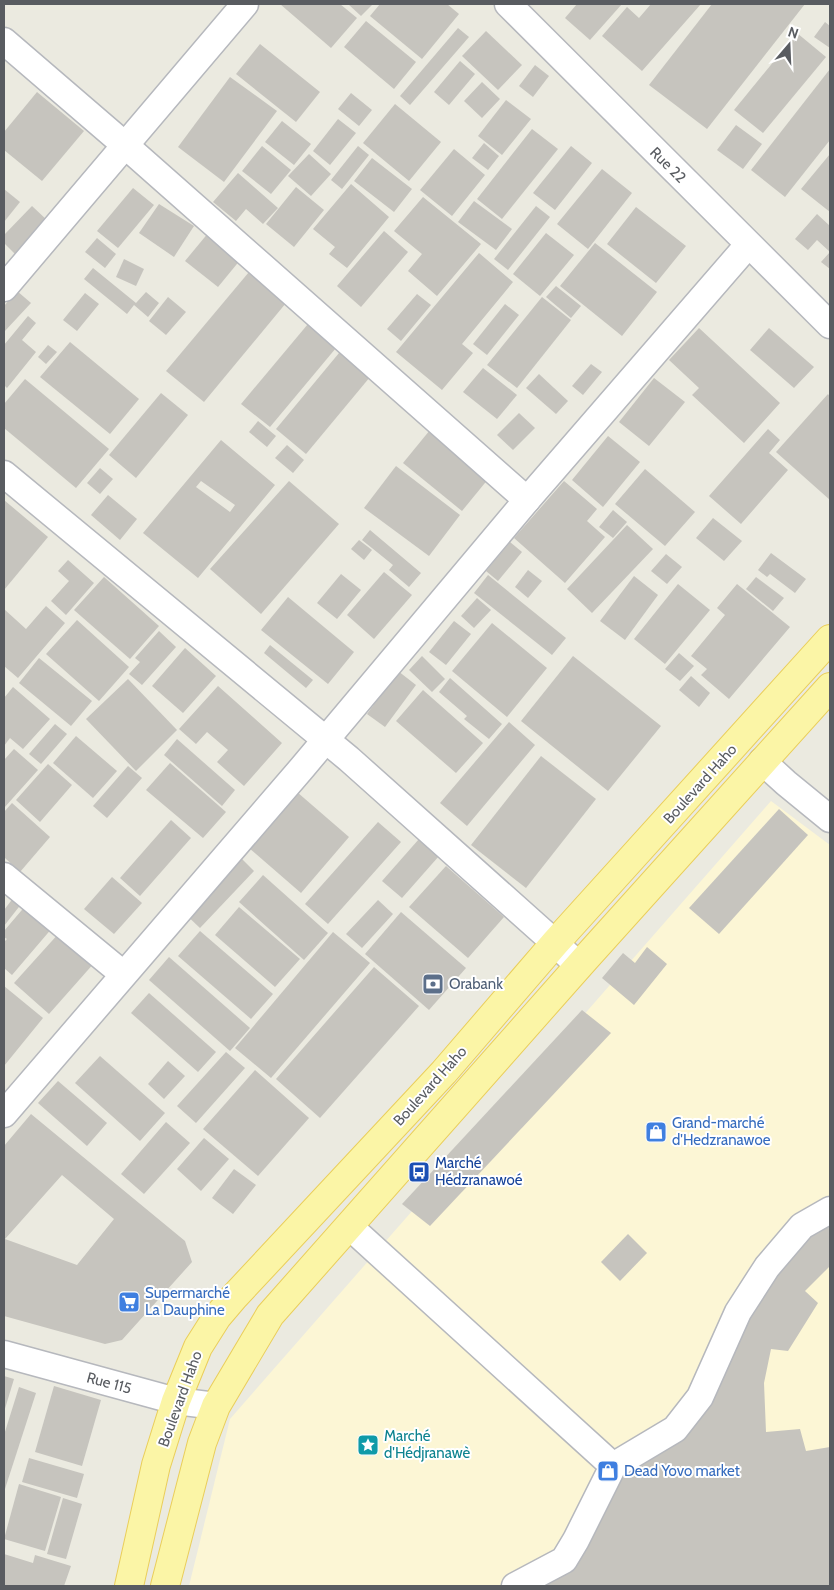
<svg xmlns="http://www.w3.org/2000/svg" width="834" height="1590" font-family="Cabin,sans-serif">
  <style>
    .commercial { fill: #fcf6d5 }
    .building { fill: #c6c4be; fill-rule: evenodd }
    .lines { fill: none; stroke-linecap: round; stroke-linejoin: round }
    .minor-casing { stroke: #b6b8bd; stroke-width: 29 }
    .major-casing { stroke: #eace5a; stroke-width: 30 }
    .minor { stroke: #fff; stroke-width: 26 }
    .major { stroke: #fbf5a6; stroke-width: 28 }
    .labels { text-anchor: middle; stroke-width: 4; stroke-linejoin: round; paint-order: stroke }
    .street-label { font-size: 15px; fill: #595c61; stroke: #fff }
    .service-label { font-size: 15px; fill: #4e5e75; stroke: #fff; text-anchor: start }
    .shop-label { font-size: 15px; fill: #366cbe; stroke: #fff; text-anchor: start }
    .transit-label { font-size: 15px; fill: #164399; stroke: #fff; text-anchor: start }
    .culture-label { font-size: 15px; fill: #0d838f; stroke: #fff; text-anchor: start }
  </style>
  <rect width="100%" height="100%" fill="#ebeae0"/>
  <path class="commercial" d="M771 801 830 845V1586H189L230 1419Z"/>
  <g class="building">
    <path d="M280 4H340L357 18 331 48Z"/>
    <path d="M348 4H373L361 16Z"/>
    <path d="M380 4H447L459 14 422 59 370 16Z"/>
    <path d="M577 4H622L590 40 565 18Z"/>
    <path d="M651 4H701L642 71 602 36 627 7 639 18Z"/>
    <path d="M712 4H805L707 129 649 85Z"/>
    <path d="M366 21 416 62 394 89 344 47Z"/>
    <path d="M825 22 830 26V48L814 37Z"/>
    <path d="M458 28 469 37 410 105 400 96Z"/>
    <path d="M486 31 522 65 498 90 462 56Z"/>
    <path d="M797 33 826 57 763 133 734 110Z"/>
    <path d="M260 44 320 92 296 122 236 74Z"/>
    <path d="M460 61 475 74 449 105 434 92Z"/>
    <path d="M535 65 549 76 533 97 519 86Z"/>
    <path d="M830 69V140L785 197 751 170Z"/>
    <path d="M230 77 277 111 224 182 178 147Z"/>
    <path d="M482 82 500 99 482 118 464 101Z"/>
    <path d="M37 92 84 131 42 181 4 150V132Z"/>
    <path d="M351 93 372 110 359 126 338 109Z"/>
    <path d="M506 100 531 119 502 155 478 136Z"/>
    <path d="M395 104 441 142 409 181 363 143Z"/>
    <path d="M338 119 356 133 330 165 313 151Z"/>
    <path d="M282 121 311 144 294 165 265 142Z"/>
    <path d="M736 125 762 144 743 169 717 150Z"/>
    <path d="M532 129 558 149 502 219 477 199Z"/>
    <path d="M484 143 499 156 488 170 472 158Z"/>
    <path d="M262 146 291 170 271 194 242 171Z"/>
    <path d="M358 146 369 155 342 189 331 180Z"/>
    <path d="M571 146 592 163 555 210 533 193Z"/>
    <path d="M454 149 485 175 452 216 420 190Z"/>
    <path d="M309 154 331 174 311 196 288 176Z"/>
    <path d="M830 154V212L801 189Z"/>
    <path d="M372 158 412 189 394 212 354 181Z"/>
    <path d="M602 169 632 193 588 249 557 224Z"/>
    <path d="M238 173 278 208 263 224 246 209 236 221 213 202Z"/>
    <path d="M351 184 389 217 347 268 329 254 335 247 313 229Z"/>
    <path d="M296 187 324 210 294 247 266 224Z"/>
    <path d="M133 188 154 205 118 248 97 231Z"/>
    <path d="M4 189 20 202 4 222Z"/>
    <path d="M423 197 481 244 437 296 408 271 422 254 394 231Z"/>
    <path d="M474 201 512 229 496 250 458 222Z"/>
    <path d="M159 204 194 226 174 257 139 233Z"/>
    <path d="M32 206 49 222 17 256 4 243V235Z"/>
    <path d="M536 206 550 217 508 270 494 259Z"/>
    <path d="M636 207 686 246 656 283 607 244Z"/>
    <path d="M817 214 830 226V269L821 262 830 252 817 240 808 250 795 239Z"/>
    <path d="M384 231 408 252 361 307 337 286Z"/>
    <path d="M209 232 241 259 218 287 185 261Z"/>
    <path d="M546 233 574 255 540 296 513 274Z"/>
    <path d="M97 238 116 254 105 268 85 252Z"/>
    <path d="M595 243 657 292 622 336 560 286Z"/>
    <path d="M479 253 513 282 462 344 473 353 442 390 396 352Z"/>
    <path d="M124 259 144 269 136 286 116 277Z"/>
    <path d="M93 268 136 303 146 292 159 303 148 317 134 305 127 314 84 279Z"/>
    <path d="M249 272 286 303 204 402 166 371Z"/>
    <path d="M556 286 581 306 571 318 546 297Z"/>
    <path d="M17 291 31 303 4 332V306Z"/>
    <path d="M85 293 99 304 77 331 63 320Z"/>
    <path d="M417 294 431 305 401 341 387 329Z"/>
    <path d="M168 297 186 312 166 335 149 321Z"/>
    <path d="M542 297 571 320 517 388 487 365Z"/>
    <path d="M505 304 519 315 487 355 473 344Z"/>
    <path d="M28 316 36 323 22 340 36 352 7 388 4 385V345Z"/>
    <path d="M313 318 341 342 270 427 241 404Z"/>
    <path d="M699 328 780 403 744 443 692 395 699 388 669 360Z"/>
    <path d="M769 328 814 367 794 388 750 350Z"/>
    <path d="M70 342 139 399 110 434 40 377Z"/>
    <path d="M48 345 57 352 46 364 38 357Z"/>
    <path d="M344 347 375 371 306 454 276 429Z"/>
    <path d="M591 364 602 372 583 395 572 386Z"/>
    <path d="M483 368 517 395 497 419 463 392Z"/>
    <path d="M539 374 568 401 556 414 526 388Z"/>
    <path d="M654 378 685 402 649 446 619 422Z"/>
    <path d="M25 379 109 449 76 488 4 428V404Z"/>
    <path d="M161 393 188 415 136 478 109 455Z"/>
    <path d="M828 394 830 397V500L776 452Z"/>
    <path d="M519 413 535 428 513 450 497 435Z"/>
    <path d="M258 421 276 436 267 447 249 432Z"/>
    <path d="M768 429 780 440 769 453 788 470 741 524 709 496Z"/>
    <path d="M430 430 489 478 462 511 403 463Z"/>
    <path d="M608 436 640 462 603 507 572 480Z"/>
    <path d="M221 440 275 485 198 578 143 533ZM201 481 235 505 230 512 196 487Z"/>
    <path d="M287 445 304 460 293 473 275 458Z"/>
    <path d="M396 466 460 515 429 556 364 508Z"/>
    <path d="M100 468 113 479 100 494 87 483Z"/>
    <path d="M645 469 695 512 665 546 615 504Z"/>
    <path d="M289 481 339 524 261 614 210 569Z"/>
    <path d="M564 481 597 509 587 521 605 537 565 583 514 538Z"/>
    <path d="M108 495 137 519 120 540 91 515Z"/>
    <path d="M4 500 48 537 4 590Z"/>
    <path d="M613 510 627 522 613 538 599 527Z"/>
    <path d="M713 518 742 541 724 561 696 538Z"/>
    <path d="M627 525 653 549 592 613 567 589Z"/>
    <path d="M370 530 421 573 409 587 389 570 393 565 362 540Z"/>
    <path d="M359 540 372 550 364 560 351 549Z"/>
    <path d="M510 542 522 552 498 581 486 571Z"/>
    <path d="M771 553 806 579 795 593 770 574 767 577 758 570Z"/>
    <path d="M666 554 682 567 667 584 651 571Z"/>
    <path d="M68 560 94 583 66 615 51 601 69 581 58 571Z"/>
    <path d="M528 570 542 581 528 598 515 587Z"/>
    <path d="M384 572 412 595 374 639 347 615Z"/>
    <path d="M341 574 361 590 337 619 317 603Z"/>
    <path d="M488 575 566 638 552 655 474 593Z"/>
    <path d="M634 576 658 595 625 640 600 621Z"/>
    <path d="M104 577 159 626 130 659 74 610Z"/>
    <path d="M756 577 784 598 773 611 746 589Z"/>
    <path d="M678 584 710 610 665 664 634 639Z"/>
    <path d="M737 584 790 627 729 699 701 675 707 669 691 656 725 615 717 608Z"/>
    <path d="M288 597 354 652 328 684 261 630Z"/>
    <path d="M477 598 491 610 474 628 461 616Z"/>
    <path d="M46 606 65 623 18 678 4 666V609L26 629Z"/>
    <path d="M77 620 129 667 99 701 46 654Z"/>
    <path d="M454 621 471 634 446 665 429 652Z"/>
    <path d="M492 623 547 668 507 717 452 671Z"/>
    <path d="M159 631 176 647 142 685 129 674 140 662 135 658Z"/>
    <path d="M270 645 313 680 306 688 264 653Z"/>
    <path d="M185 648 216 676 183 713 152 686Z"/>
    <path d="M679 653 694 666 680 681 665 669Z"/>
    <path d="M422 656 445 679 432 692 409 670Z"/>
    <path d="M573 656 661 726 608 791 521 721Z"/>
    <path d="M39 658 92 701 71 726 19 683Z"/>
    <path d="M398 671 416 685 385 727 367 714Z"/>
    <path d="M691 676 710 693 699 707 679 690Z"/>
    <path d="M450 678 502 724 489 739 464 719 467 716 439 692Z"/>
    <path d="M128 679 177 730 136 771 86 719Z"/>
    <path d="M218 686 282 743 244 786 217 762 228 750 207 732 196 744 179 729Z"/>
    <path d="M13 687 50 719 23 749 10 738 4 746V698Z"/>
    <path d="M423 690 483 743 456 773 396 721Z"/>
    <path d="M509 722 535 745 467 826 440 803Z"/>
    <path d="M55 724 67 734 41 764 29 754Z"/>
    <path d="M76 736 117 771 93 798 53 763Z"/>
    <path d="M177 739 235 790 222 806 164 755Z"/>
    <path d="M14 749 38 770 4 808V760Z"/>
    <path d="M541 756 596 799 526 888 471 845Z"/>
    <path d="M170 763 226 812 203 838 146 790Z"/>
    <path d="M48 764 72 785 40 822 16 800Z"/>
    <path d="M128 766 142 778 107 818 93 806Z"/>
    <path d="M297 792 349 837 301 893 249 848Z"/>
    <path d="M12 803 50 837 20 872 4 857V812Z"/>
    <path d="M779 809 808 835 719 934 689 908Z"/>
    <path d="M171 820 191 838 140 896 120 878Z"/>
    <path d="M378 822 401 842 328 924 305 904Z"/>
    <path d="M419 839 439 856 402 898 382 881Z"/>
    <path d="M236 853 254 871 200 928 181 910Z"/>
    <path d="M446 866 504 917 468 958 409 907Z"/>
    <path d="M263 875 328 933 304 960 239 902Z"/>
    <path d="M112 877 142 903 114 934 84 909Z"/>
    <path d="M14 897 22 903 4 926V910Z"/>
    <path d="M378 900 393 914 362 948 346 934Z"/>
    <path d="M27 904 53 927 12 975 4 968V942L7 939 4 937V931Z"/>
    <path d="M239 907 300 959 275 987 215 935Z"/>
    <path d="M401 912 466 968 429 1010 365 954Z"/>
    <path d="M200 931 273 994 251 1019 178 956Z"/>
    <path d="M60 932 95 962 49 1014 14 983Z"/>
    <path d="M333 932 370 963 271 1078 235 1048Z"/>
    <path d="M647 947 667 964 634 1005 602 978 623 953 635 963Z"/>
    <path d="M169 957 250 1028 230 1051 149 980Z"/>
    <path d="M374 967 419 1006 320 1118 276 1079Z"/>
    <path d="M4 986 43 1018 4 1066Z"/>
    <path d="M149 993 216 1052 198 1072 131 1013Z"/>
    <path d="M582 1010 611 1033 430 1226 402 1204Z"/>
    <path d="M226 1052 245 1068 196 1123 177 1106Z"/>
    <path d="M100 1056 165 1113 140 1141 75 1083Z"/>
    <path d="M168 1061 185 1076 164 1099 148 1084Z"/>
    <path d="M255 1070 309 1118 258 1176 203 1129Z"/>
    <path d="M58 1081 107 1123 87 1146 38 1103Z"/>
    <path d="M31 1114 185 1241 192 1262 122 1340 105 1344 4 1316V1146ZM62 1175 114 1219 77 1265 5 1239Z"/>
    <path d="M166 1122 190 1143 144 1194 121 1174Z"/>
    <path d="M204 1138 229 1159 201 1191 177 1169Z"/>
    <path d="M234 1169 256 1185 233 1214 212 1198Z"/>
    <path d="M830 1210V1266L805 1291 818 1303 788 1351 771 1349 764 1383 766 1432 800 1429 806 1451 830 1447V1586H515L539 1574 613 1466 675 1429 738 1312Z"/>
    <path d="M628 1234 647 1253 620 1281 601 1262Z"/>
    <path d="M4 1376 14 1379 4 1412Z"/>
    <path d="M54 1386 101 1400 82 1466 35 1452Z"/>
    <path d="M19 1387 36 1393 4 1492V1435Z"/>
    <path d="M29 1458 84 1474 77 1498 22 1482Z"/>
    <path d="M19 1484 61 1497 45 1551 4 1539Z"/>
    <path d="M63 1498 82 1504 66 1559 47 1554Z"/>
    <path d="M4 1554 33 1563 35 1555 71 1566 64 1586H4Z"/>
  </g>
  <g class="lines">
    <g class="minor-casing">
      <g id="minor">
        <path d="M508 4 830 325"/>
        <path d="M4 41 126 146 527 500"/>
        <path d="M4 288 245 4"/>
        <path d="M4 474 349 759 555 943 579 966"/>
        <path d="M762 761 786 783 830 819"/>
        <path d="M4 876 123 974"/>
        <path d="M4 1114 302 768 527 500 748 245"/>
        <path d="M349 1226 613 1466"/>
        <path d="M4 1354 176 1401 216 1406"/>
        <path d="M515 1586 564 1560 576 1540 613 1466 675 1429 700 1397 738 1312 767 1267 802 1226 830 1210"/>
      </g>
    </g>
    <g class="major-casing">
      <g id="major">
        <path d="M129 1586 156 1465 176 1401 198 1347 217 1317 234 1297 444 1072 555 943 830 639"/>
        <path d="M165 1586 202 1443 216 1406 270 1315 585 959 830 687"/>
      </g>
    </g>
    <use href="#minor" class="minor"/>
    <use href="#major" class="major"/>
  </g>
  <defs>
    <g id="bank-square" transform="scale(1.125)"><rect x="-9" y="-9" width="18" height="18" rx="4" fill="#5c6f8a" stroke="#fff"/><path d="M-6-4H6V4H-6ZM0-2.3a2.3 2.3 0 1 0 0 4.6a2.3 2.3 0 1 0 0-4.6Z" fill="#fff"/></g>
    <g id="shop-square" transform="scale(1.125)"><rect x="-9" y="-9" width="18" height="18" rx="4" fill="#3f7fe0" stroke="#fff"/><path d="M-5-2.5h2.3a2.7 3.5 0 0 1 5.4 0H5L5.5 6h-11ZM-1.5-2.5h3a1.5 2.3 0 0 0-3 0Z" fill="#fff"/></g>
    <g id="bus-square" transform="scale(1.125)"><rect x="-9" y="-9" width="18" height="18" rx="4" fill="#1a4fb4" stroke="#fff"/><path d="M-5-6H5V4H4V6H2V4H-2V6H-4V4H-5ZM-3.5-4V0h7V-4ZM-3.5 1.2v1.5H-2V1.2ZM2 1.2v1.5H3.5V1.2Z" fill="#fff"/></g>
    <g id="supermarket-square" transform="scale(1.125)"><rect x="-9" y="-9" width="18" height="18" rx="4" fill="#3f7fe0" stroke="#fff"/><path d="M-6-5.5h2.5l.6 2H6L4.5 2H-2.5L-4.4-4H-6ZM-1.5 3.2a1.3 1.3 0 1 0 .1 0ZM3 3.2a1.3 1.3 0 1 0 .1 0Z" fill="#fff"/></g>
    <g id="sight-square" transform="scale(1.125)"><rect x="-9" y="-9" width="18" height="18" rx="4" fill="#0f9aa8" stroke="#fff"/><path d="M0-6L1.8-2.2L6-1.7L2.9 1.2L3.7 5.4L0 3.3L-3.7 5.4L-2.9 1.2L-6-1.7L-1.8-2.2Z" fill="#fff"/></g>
  </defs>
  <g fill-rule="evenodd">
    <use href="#bank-square" x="433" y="984"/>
    <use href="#shop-square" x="656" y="1132"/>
    <use href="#bus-square" x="419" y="1172"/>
    <use href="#supermarket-square" x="129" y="1302"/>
    <use href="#sight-square" x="368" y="1445"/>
    <use href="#shop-square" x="608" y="1471"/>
  </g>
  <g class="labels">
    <g class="street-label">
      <text transform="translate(668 165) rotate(45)" y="5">Rue 22</text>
      <text transform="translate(700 784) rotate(-48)" y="5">Boulevard Haho</text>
      <text transform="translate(430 1086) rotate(-48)" y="5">Boulevard Haho</text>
      <text transform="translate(109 1383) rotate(15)" y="5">Rue 115</text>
      <text transform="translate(180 1399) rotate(-70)" y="5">Boulevard Haho</text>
    </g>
    <g class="service-label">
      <text x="449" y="989">Orabank</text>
    </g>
    <g class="shop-label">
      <text x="672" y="1128">Grand-marché<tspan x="672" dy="17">d'Hedzranawoe</tspan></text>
      <text x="145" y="1298">Supermarché<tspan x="145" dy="17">La Dauphine</tspan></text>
      <text x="624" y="1476">Dead Yovo market</text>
    </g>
    <g class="transit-label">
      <text x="435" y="1168">Marché<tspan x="435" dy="17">Hédzranawoé</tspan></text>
    </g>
    <g class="culture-label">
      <text x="384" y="1441">Marché<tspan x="384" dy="17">d'Hédjranawè</tspan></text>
    </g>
  </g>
  <rect width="834" height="1590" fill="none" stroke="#595c61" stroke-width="10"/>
  <g transform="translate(789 45) rotate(19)" stroke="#ffffff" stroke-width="4" paint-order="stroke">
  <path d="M0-4L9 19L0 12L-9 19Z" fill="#595c61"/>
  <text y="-8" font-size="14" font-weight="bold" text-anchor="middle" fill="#595c61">N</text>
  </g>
</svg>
